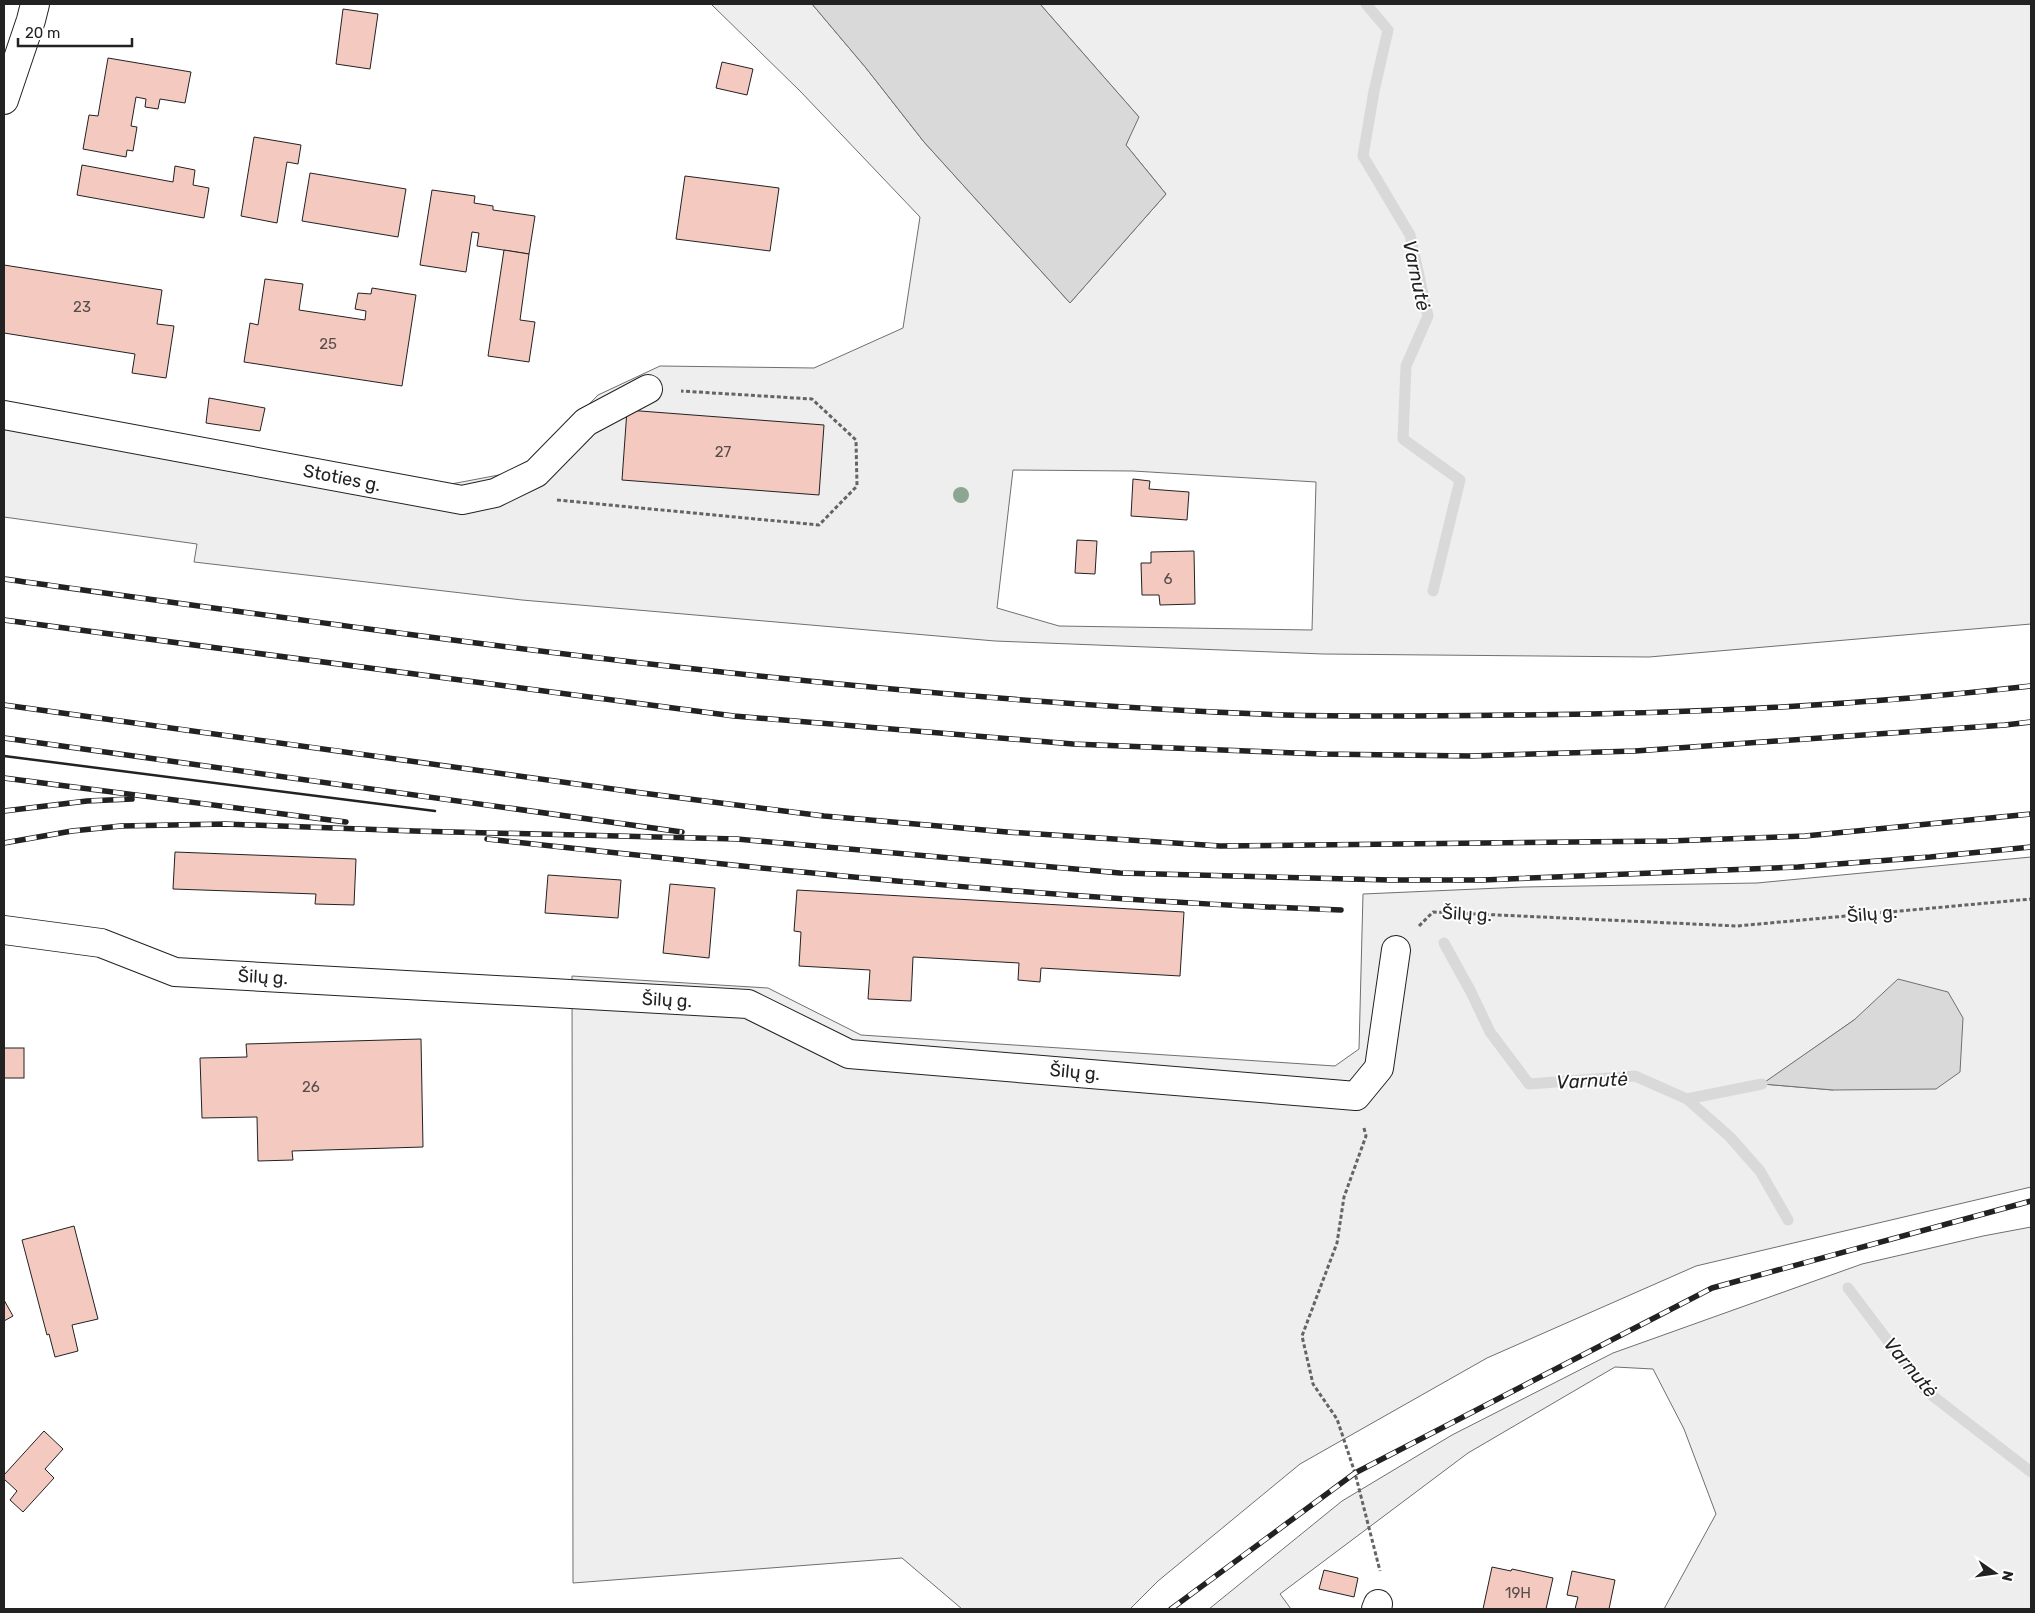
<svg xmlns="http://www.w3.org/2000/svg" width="2035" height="1613" font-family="Rubik,sans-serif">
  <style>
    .green { fill: #eee; stroke: #6f6f6f; fill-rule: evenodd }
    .water { fill: #d9d9d9; stroke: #6f6f6f }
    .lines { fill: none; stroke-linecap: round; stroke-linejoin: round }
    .stream { stroke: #d9d9d9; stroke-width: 11 }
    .building { fill: #f3c9c0; stroke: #222 }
    .street-casing { stroke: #222; stroke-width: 30 }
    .path { stroke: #646464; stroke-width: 3; stroke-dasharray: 4 2.5; stroke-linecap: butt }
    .street { stroke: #fff; stroke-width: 28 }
    .rail-casing { stroke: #222; stroke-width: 5.5 }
    .rail { stroke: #fff; stroke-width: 4; stroke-dasharray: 11; stroke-linecap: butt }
    .wall { stroke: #222; stroke-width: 2.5 }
    .tree { fill: #8da692 }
    .labels { text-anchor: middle; stroke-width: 4; stroke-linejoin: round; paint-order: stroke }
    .number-label { font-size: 15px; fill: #564c4a }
    .street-label { font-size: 18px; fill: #222; stroke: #fff }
    .water-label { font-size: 19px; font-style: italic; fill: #222; stroke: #fff }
  </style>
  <rect width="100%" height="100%" fill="#fff"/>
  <g class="green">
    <path d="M711 4H812L866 68 924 142 1070 303 1166 194 1126 145 1138 116 1040 4H2031V624L1649 657 1323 654 995 641 522 600 194 562 197 544 4 517V407L446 485 525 470 598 395 660 366 814 368 903 328 920 217 800 91ZM1013 470 1133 471 1316 482 1312 630 1059 626 997 608Z"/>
    <path d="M2031 857V1187L1696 1266 1487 1358 1300 1464 1158 1581 1130 1609H962L902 1558 573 1583 572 976 768 988 861 1035 1335 1066 1359 1049 1363 894 1523 887 1757 883ZM1854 1020 1833 1090 1763 1084Z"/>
    <path d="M2031 1227V1609H1664L1716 1514 1684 1429 1653 1369 1615 1367 1468 1453 1280 1594 1291 1609H1209L1342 1501 1452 1435 1613 1353 1862 1264 1983 1236Z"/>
  </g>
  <g class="water">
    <path d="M812 4H1040L1139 117 1126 145 1166 194 1070 303 924 142 866 68Z"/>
    <path d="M1898 979 1948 992 1963 1018 1960 1072 1936 1089 1833 1090 1762 1084 1854 1020Z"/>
  </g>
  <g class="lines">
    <g class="stream">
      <path d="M1366 4 1388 30 1374 91 1363 156 1410 235 1428 316 1406 366 1403 439 1460 480 1433 591"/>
      <path d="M1444 943 1471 992 1490 1032 1529 1084 1635 1076 1687 1099 1730 1137 1760 1171 1788 1220"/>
      <path d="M1687 1099 1762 1084"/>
      <path d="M1848 1288 1925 1390 2031 1472"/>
    </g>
  </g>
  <g class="building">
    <path d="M343 9 378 14 370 69 336 64Z"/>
    <path d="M108 58 191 72 185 103 160 99 158 109 145 107 146 99 136 97 131 126 137 127 133 151 127 150 126 157 83 149 89 115 98 116Z"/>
    <path d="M722 62 753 69 747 95 716 88Z"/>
    <path d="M254 137 301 145 298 164 287 162 277 223 241 216Z"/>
    <path d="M82 165 173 182 175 166 195 170 193 185 209 188 204 218 77 195Z"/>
    <path d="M310 173 406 189 398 237 302 221Z"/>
    <path d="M685 176 779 188 770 251 676 239Z"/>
    <path d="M432 190 475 196 474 203 493 206V210L535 216 529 254 477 246 479 233 472 232 466 272 420 265Z"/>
    <path d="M504 250 529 254 520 320 535 322 529 362 488 356Z"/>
    <path d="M4 265 162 290 157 324 174 326 166 378 132 373 135 354 4 333Z"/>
    <path d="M265 279 303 284 299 310 365 320 366 311 355 309 358 293 371 294 372 288 416 295 402 386 244 362 250 323 258 325Z"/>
    <path d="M209 398 265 408 260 431 206 423Z"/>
    <path d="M627 410 824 425 819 495 622 480Z"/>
    <path d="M1133 479 1150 481 1149 489 1189 492 1187 520 1131 516Z"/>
    <path d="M1077 540 1097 541 1095 574 1075 573Z"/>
    <path d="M1194 551 1195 604 1160 605 1159 595H1142L1141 563H1151V552Z"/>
    <path d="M175 852 356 859 354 905 315 904 316 894 173 889Z"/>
    <path d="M548 875 621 880 618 918 545 913Z"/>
    <path d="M670 884 715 888 709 958 663 953Z"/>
    <path d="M797 890 1184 912 1180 976 1041 968 1040 982 1018 980 1019 963 913 957 911 1001 868 999 870 970 799 966 801 932 794 931Z"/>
    <path d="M421 1039 423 1147 292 1151 293 1160 258 1161 257 1117 202 1118 200 1058 247 1057 246 1044Z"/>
    <rect x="4" y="1048" width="20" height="30"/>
    <path d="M74 1226 98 1319 72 1325 78 1351 55 1357 49 1334 47 1335 22 1240Z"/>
    <path d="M4 1300 13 1316 4 1321Z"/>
    <path d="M44 1431 63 1449 45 1469 54 1478 23 1512 10 1500 17 1491 4 1479V1475Z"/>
    <path d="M1492 1567 1511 1571 1512 1569 1553 1578 1546 1609H1483Z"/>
    <path d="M1324 1570 1358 1578 1354 1597 1319 1589Z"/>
    <path d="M1572 1571 1615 1580 1609 1609H1575L1578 1597 1567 1595Z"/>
  </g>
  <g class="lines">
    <g class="street-casing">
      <g id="street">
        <path d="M4 100 31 20 35 4"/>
        <path d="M4 415 462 500 495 493 536 473 586 422 648 389"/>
        <path d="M4 930 101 943 175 972 748 1004 849 1054 1356 1096 1379 1068 1396 950"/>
        <path d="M1376 1609 1378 1604"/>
      </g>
    </g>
    <g class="path">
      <path d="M557 500 819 525 857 486 856 440 812 399 681 391"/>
      <path d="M1419 926 1433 912 1737 926 2031 899"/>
      <path d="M1364 1128 1366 1136 1344 1197 1337 1243 1302 1336 1313 1384 1337 1419 1355 1473 1380 1571"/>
    </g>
    <use href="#street" class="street"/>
    <g class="rail-casing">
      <g id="rail">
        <path d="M4 579C429 638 855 699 1285 715 1360 717 1436 716 1510 715 1684 714 1858 706 2031 686"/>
        <path d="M4 620 734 716 1073 744 1322 754 1470 756 1635 751 2005 725 2031 722"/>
        <path d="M4 705 642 793 824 816 1007 832 1220 846 1669 841 1805 836 2031 814"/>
        <path d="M4 738 682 832"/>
        <path d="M4 778 346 822"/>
        <path d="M4 811 87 801 132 799"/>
        <path d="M487 839C771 870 1055 900 1341 910"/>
        <path d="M4 843 72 831 121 826 225 824 414 831 737 839 1120 873 1390 880H1483L1798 867 1930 857 2031 847"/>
        <path d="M1171 1609 1355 1473 1712 1288 2031 1201"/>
      </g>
    </g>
    <use href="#rail" class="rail"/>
    <path class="wall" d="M4 756 435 811"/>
  </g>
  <circle class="tree" cx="961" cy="495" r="8"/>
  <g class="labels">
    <g class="number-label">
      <text x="82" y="312">23</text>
      <text x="328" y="349">25</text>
      <text x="723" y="457">27</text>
      <text x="1168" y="584">6</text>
      <text x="311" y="1092">26</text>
      <text x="1518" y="1598">19H</text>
    </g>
    <g class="street-label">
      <text transform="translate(342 478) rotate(11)" y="6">Stoties g.</text>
      <text transform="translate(1467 914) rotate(3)" y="6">Šilų g.</text>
      <text transform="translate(1872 914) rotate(-5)" y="6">Šilų g.</text>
      <text transform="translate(263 977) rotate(3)" y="6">Šilų g.</text>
      <text transform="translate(667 1000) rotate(3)" y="6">Šilų g.</text>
      <text transform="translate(1075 1072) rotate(5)" y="6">Šilų g.</text>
    </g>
    <g class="water-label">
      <text transform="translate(1417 275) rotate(78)" y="7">Varnutė</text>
      <text transform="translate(1592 1080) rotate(-3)" y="7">Varnutė</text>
      <text transform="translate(1911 1367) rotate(50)" y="7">Varnutė</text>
    </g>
  </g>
  <rect width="2035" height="1613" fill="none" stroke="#222222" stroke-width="10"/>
  <g transform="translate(1995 1573) rotate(103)" stroke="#ffffff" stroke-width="4" paint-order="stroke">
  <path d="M0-4L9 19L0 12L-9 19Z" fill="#222222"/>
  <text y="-8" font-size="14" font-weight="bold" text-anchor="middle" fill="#222222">N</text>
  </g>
  <path d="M18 38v8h114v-8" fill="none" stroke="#222222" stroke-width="2.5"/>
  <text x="25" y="38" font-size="15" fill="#222222" stroke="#ffffff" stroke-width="4" paint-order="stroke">20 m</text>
</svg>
